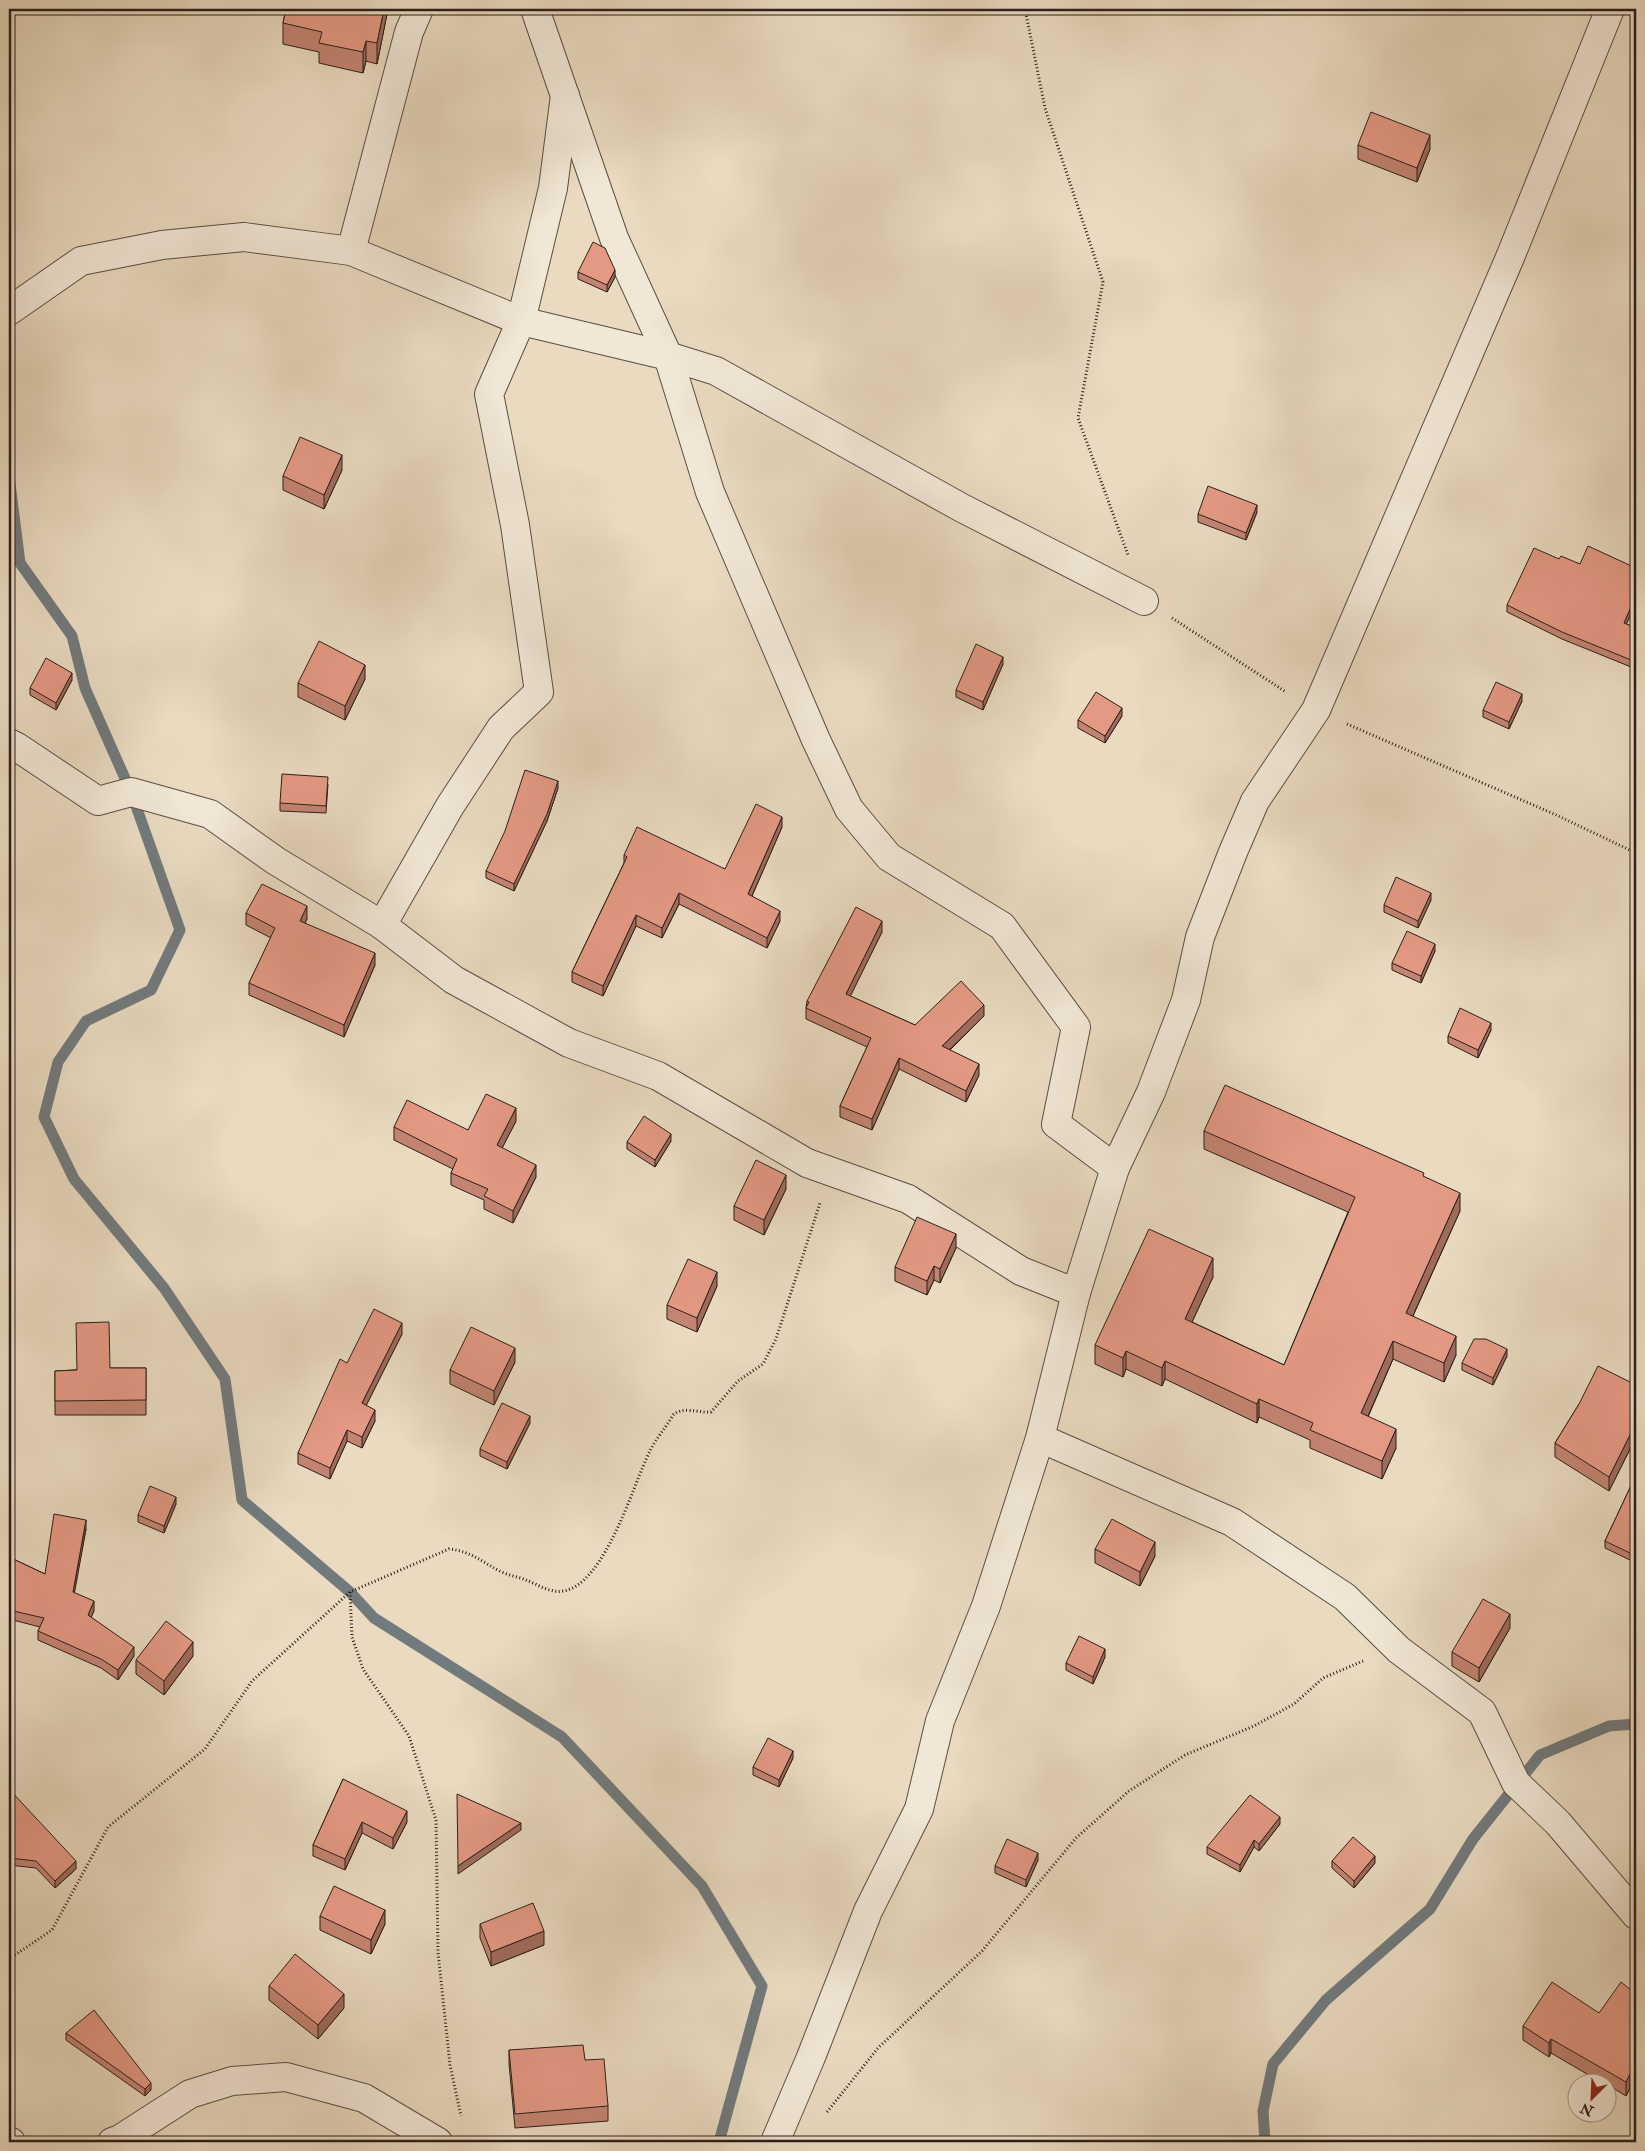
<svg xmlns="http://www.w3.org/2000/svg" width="1645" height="2151" font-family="'IM FELL Double Pica',serif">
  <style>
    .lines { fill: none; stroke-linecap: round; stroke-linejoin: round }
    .stream { stroke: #717a7d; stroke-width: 11 }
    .street-casing { stroke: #5a4e43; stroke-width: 30 }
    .path { stroke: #2b1f19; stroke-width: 3; stroke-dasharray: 1 2.5; stroke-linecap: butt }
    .street { stroke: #f1e7d6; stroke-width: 28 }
    .wall { fill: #c48472; stroke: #2b1f19 }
    .shaded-wall { fill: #a06b5c; stroke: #2b1f19 }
    .building { fill: #e49984; stroke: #2b1f19 }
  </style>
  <rect width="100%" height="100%" fill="#e9dac0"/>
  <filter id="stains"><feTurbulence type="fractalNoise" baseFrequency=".004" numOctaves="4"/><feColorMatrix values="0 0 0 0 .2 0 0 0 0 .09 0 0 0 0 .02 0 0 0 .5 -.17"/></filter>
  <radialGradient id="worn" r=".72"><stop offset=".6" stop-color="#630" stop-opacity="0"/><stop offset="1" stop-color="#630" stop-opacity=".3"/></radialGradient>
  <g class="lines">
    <g class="stream">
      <path d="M9 476 20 563 72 636 85 688 131 792 180 930 151 990 86 1021 58 1062 44 1117 74 1179 164 1288 225 1379 242 1500 350 1592 374 1618 562 1737 702 1886 762 1986 719 2142"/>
      <path d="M1265 2142 1263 2111 1273 2064 1326 2000 1430 1909 1473 1839 1540 1755 1609 1726 1636 1724"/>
    </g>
    <g class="street-casing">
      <g id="street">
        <path d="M535 9 614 238 668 356 710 492 816 740 849 809 889 857 1002 926 1076 1027 1056 1124 1115 1168"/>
        <path d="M565 95 553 188 521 321 489 394 515 525 539 692 501 728 450 806 382 925 454 980 569 1043 658 1076 807 1163 908 1199 1021 1271 1076 1293"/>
        <path d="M351 251 521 321 668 356 716 371 962 508 1144 601"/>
        <path d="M9 311 81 261 162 245 244 237 351 251 409 32 419 9"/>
        <path d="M9 743 17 747 98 801 131 792 210 814 276 861 382 925"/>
        <path d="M1040 1438 1232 1522 1345 1597 1399 1650 1482 1712 1516 1783 1558 1823 1636 1915"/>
        <path d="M9 2141 11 2142"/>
        <path d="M112 2142 120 2139 190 2094 232 2081 286 2077 364 2098 438 2142"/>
        <path d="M775 2142 811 2057 868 1911 919 1809 940 1721 986 1606 1040 1438 1076 1293 1115 1168 1151 1092 1186 1000 1200 937 1233 852 1255 801 1316 710 1511 255 1610 9"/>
      </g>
    </g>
    <g class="path">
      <path d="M1025 9 1045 108 1103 282 1078 418 1128 555"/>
      <path d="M1172 618 1286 692"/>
      <path d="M1347 724 1554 814 1636 853"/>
      <path d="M350 1592 352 1637 363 1669 409 1736 436 1820 438 1952 450 2065 461 2116"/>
      <path d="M9 1959 52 1930 108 1827 205 1749 252 1681 350 1592 449 1549C472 1551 484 1564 504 1573 511 1576 519 1577 526 1580 534 1583 542 1588 550 1590 600 1606 633 1483 650 1451 656 1438 666 1428 673 1415 683 1406 698 1413 711 1412L738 1381 763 1364 776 1339 820 1203"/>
      <path d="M827 2112 878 2048 982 1951 1076 1838 1129 1791 1185 1755 1254 1726 1294 1704 1323 1678 1363 1661"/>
    </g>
    <use href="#street" class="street"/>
  </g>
  <g class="wall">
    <path d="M286 9H388L377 64 366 61 363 73 319 63V52L283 44V23Z"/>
    <path d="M1358 145 1430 149 1417 182 1358 159Z"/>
    <path d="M578 272 615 277 607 292 578 279Z"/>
    <path d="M342 470 324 509 283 490V476Z"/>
    <path d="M1257 512 1246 540 1198 522V514Z"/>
    <path d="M1559 559 1580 564 1636 568V602L1626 624 1636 628V669L1562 639 1507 612V605Z"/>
    <path d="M1003 664 983 710 956 697V690Z"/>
    <path d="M365 679 345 720 298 697V683Z"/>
    <path d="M72 680 56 710 30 695V688Z"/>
    <path d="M1522 701 1509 729 1483 717V710Z"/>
    <path d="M1122 716 1105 743 1078 728V720Z"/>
    <path d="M328 784 326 813 280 811V803Z"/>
    <path d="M558 788 547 821 514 891 486 878V871Z"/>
    <path d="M782 827 752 896 780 921 767 948 679 904 662 938 636 926 603 996 572 982V972L624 863V855L725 869Z"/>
    <path d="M1431 900 1418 928 1384 912V905Z"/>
    <path d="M246 913 307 919 305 923 375 965 344 1037 249 995V983L271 938 246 925Z"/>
    <path d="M882 932 850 996 915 1025 984 1016 950 1050 979 1075 966 1102 899 1069 872 1130 840 1117V1106L867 1047 806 1019V1008L807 1001Z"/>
    <path d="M1435 951 1421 983 1392 970V963Z"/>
    <path d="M1491 1030 1478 1058 1448 1043V1036Z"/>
    <path d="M516 1121 502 1148 536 1177 513 1223 484 1209V1200L451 1185V1173L453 1169 394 1140V1127L468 1130Z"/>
    <path d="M1204 1131 1424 1177 1460 1211 1413 1316 1456 1355 1444 1382 1393 1359 1368 1417 1396 1448 1382 1479 1310 1448V1440L1259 1417 1257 1423 1165 1379 1162 1386 1126 1369 1123 1377 1095 1364V1345L1213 1277 1192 1322 1284 1365 1348 1212 1204 1149Z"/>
    <path d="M671 1141 655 1167 627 1149V1142Z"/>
    <path d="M786 1189 764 1235 734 1220V1206Z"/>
    <path d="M956 1248 940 1283 934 1280 927 1295 895 1281V1267Z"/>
    <path d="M717 1286 697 1332 667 1319V1305Z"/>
    <path d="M402 1334 366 1405 375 1421 362 1448 347 1441 330 1479 298 1464V1453L347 1363Z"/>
    <path d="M1507 1356 1493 1385 1462 1370V1363Z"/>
    <path d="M515 1362 494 1405 450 1384V1370Z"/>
    <path d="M110 1368H146V1415H55V1371Z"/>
    <path d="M1636 1385V1437L1609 1491 1555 1457V1443L1579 1404Z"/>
    <path d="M530 1423 507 1469 480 1456V1449Z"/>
    <path d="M1636 1475 1632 1561 1605 1548V1541Z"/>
    <path d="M176 1504 164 1533 138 1522V1515Z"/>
    <path d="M86 1529 74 1592 94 1611 91 1617 134 1656 118 1680 101 1668 38 1640V1631L40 1627 9 1619V1557L45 1574Z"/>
    <path d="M1095 1549 1155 1556 1140 1586 1095 1563Z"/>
    <path d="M1510 1628 1479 1682 1452 1666V1652Z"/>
    <path d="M193 1656 164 1695 136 1674V1660Z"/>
    <path d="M1105 1657 1093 1684 1066 1670V1663Z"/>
    <path d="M793 1758 779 1787 753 1775V1767Z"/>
    <path d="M343 1779 407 1822 393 1849 362 1833 345 1870 313 1856V1845Z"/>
    <path d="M9 1789 76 1869 55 1888 36 1868 9 1865Z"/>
    <path d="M1280 1824 1259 1851 1254 1847 1240 1872 1207 1854V1847Z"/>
    <path d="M1038 1860 1026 1887 995 1873V1866Z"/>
    <path d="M1332 1861 1375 1863 1354 1888 1332 1868Z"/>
    <path d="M320 1916 385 1924 371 1954 320 1930Z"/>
    <path d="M480 1924 544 1945 491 1966 480 1938Z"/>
    <path d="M269 1986 344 2008 318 2039 269 2000Z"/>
    <path d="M1636 1994V2092L1630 2088 1626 2096 1608 2085V2084H1604L1551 2053 1549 2057 1523 2040V2026L1599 2013Z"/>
    <path d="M66 2033 151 2090 145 2096 66 2040Z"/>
    <path d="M509 2050 585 2060 608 2106V2121L515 2128 509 2064Z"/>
  </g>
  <g class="shaded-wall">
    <path d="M384 9H388L377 64V43Z"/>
    <path d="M366 41V61L363 73V52Z"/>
    <path d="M1430 135V149L1417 182V168Z"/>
    <path d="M615 270V277L607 292V285Z"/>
    <path d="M342 455V470L324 509V495Z"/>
    <path d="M1257 505V512L1246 540V533Z"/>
    <path d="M1636 595V602L1624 630V623Z"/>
    <path d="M1003 657V664L983 710V702Z"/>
    <path d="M365 665V679L345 720V706Z"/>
    <path d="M72 673V680L56 710V703Z"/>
    <path d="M1522 694V701L1509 729V722Z"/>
    <path d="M1122 708V716L1105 743V736Z"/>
    <path d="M558 781V788L547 821 514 891V884Z"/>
    <path d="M782 817V827L748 905V894Z"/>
    <path d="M679 893V904L662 938V928Z"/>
    <path d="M1431 893V900L1418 928V921Z"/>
    <path d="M307 906V919L300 933V921Z"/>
    <path d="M780 911V921L767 948V938Z"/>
    <path d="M636 915V926L603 996V986Z"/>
    <path d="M882 921V932L846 1005V994Z"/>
    <path d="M1435 944V951L1421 983V976Z"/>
    <path d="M375 953V965L344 1037V1025Z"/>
    <path d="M984 1005V1016L942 1057V1046Z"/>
    <path d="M1491 1023V1030L1478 1058V1050Z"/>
    <path d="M899 1058V1069L872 1130V1119Z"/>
    <path d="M979 1064V1075L966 1102V1091Z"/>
    <path d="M516 1108V1121L497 1158V1145Z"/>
    <path d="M671 1134V1141L655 1167V1160Z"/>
    <path d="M536 1165V1177L513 1223V1211Z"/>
    <path d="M786 1175V1189L764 1235V1220Z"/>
    <path d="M1460 1193V1211L1406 1331V1313Z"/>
    <path d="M956 1234V1248L940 1283V1269Z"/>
    <path d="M1213 1258V1277L1185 1337V1319Z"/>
    <path d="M934 1266V1280L927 1295V1281Z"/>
    <path d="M717 1272V1286L697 1332V1318Z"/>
    <path d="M402 1323V1334L362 1414V1403Z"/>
    <path d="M1456 1336V1355L1444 1382V1363Z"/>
    <path d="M1393 1341V1359L1361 1432V1413Z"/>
    <path d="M515 1348V1362L494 1405V1391Z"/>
    <path d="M1507 1349V1356L1493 1385V1378Z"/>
    <path d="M1126 1351V1369L1123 1377V1358Z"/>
    <path d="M1165 1361V1379L1162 1386V1368Z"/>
    <path d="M1259 1399V1417L1257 1423V1404Z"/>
    <path d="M375 1410V1421L362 1448V1437Z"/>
    <path d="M530 1416V1423L507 1469V1462Z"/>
    <path d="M1636 1423V1437L1609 1491V1477Z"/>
    <path d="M1396 1429V1448L1382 1479V1461Z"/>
    <path d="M347 1430V1441L330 1479V1468Z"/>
    <path d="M176 1497V1504L164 1533V1526Z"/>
    <path d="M86 1520V1529L73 1601V1592Z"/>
    <path d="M1155 1542V1556L1140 1586V1572Z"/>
    <path d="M1636 1544V1551L1632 1561V1554Z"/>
    <path d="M94 1601V1611L88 1624V1615Z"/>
    <path d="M1510 1614V1628L1479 1682V1668Z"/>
    <path d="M193 1642V1656L164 1695V1681Z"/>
    <path d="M134 1647V1656L118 1680V1670Z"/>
    <path d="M1105 1649V1657L1093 1684V1677Z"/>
    <path d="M793 1751V1758L779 1787V1780Z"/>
    <path d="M407 1811V1822L393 1849V1838Z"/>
    <path d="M1280 1817V1824L1259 1851V1844Z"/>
    <path d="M362 1822V1833L345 1870V1859Z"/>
    <path d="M521 1823V1830L458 1874V1866Z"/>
    <path d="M1254 1840V1847L1240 1872V1865Z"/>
    <path d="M1038 1853V1860L1026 1887V1880Z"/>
    <path d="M1375 1856V1863L1354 1888V1881Z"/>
    <path d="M76 1861V1869L55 1888V1881Z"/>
    <path d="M385 1910V1924L371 1954V1940Z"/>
    <path d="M544 1931V1945L491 1966V1952Z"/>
    <path d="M344 1994V2008L318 2039V2025Z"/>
    <path d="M1551 2039V2053L1549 2057V2043Z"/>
    <path d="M1630 2074V2088L1626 2096V2082Z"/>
    <path d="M151 2083V2090L145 2096V2089Z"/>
  </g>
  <g class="building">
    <path d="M286 9H384L377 43 366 41 363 52 319 43 322 32 283 23Z"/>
    <path d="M1371 112 1430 135 1417 168 1358 145Z"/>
    <path d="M593 242 605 248 615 270 607 285 578 272Z"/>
    <path d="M300 437 342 455 324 495 283 476Z"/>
    <path d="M1208 486 1257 505 1246 533 1198 514Z"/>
    <path d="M1588 546 1636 568V595L1624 623 1636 628V662L1562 632 1507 605 1534 548 1559 559 1561 556 1580 564Z"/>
    <path d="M319 641 365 665 345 706 298 683Z"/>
    <path d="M976 644 1003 657 983 702 956 690Z"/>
    <path d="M46 658 72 673 56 703 30 688Z"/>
    <path d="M1496 682 1522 694 1509 722 1483 710Z"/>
    <path d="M1096 692 1122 708 1105 736 1078 720Z"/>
    <path d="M525 770 558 781 547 814 514 884 486 871 505 831Z"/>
    <path d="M282 774 328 777 326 806 280 803Z"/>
    <path d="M756 804 782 817 748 894 780 911 767 938 679 893 662 928 636 915 603 986 572 972 627 857 624 855 637 827 725 869Z"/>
    <path d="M1396 877 1431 893 1418 921 1384 905Z"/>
    <path d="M262 884 307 906 300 921 375 953 344 1025 249 983 275 928 246 913Z"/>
    <path d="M856 907 882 921 846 994 915 1025 961 981 984 1005 942 1046 979 1064 966 1091 899 1058 872 1119 840 1106 871 1038 806 1008 809 1002 807 1001Z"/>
    <path d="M1407 931 1435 944 1421 976 1392 963Z"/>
    <path d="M1460 1008 1491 1023 1478 1050 1448 1036Z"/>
    <path d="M1225 1085 1424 1173 1423 1176 1460 1193 1406 1313 1456 1336 1444 1363 1393 1341 1361 1413 1396 1429 1382 1461 1310 1430 1313 1423 1259 1399 1257 1404 1165 1361 1162 1368 1126 1351 1123 1358 1095 1345 1149 1229 1213 1258 1185 1319 1284 1365 1355 1197 1204 1131Z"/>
    <path d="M486 1094 516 1108 497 1145 536 1165 513 1211 484 1196 488 1189 451 1173 457 1159 394 1127 407 1100 468 1130Z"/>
    <path d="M644 1116 671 1134 655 1160 627 1142Z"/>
    <path d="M756 1160 786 1175 764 1220 734 1206Z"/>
    <path d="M917 1217 956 1234 940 1269 934 1266 927 1281 895 1267Z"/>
    <path d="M688 1259 717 1272 697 1318 667 1305Z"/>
    <path d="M374 1309 402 1323 362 1403 375 1410 362 1437 347 1430 330 1468 298 1453 340 1359 347 1363Z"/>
    <path d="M109 1322 110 1368H146V1400L55 1401V1371L77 1370 76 1323Z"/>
    <path d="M471 1327 515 1348 494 1391 450 1370Z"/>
    <path d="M1474 1339H1486L1507 1349 1493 1378 1462 1363Z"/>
    <path d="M1598 1366 1636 1385V1423L1609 1477 1555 1443 1579 1404Z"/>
    <path d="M502 1403 530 1416 507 1462 480 1449Z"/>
    <path d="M1636 1475V1544L1632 1554 1605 1541Z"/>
    <path d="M150 1486 176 1497 164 1526 138 1515Z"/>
    <path d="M54 1514 86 1520 73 1592 94 1601 88 1615 134 1647 118 1670 101 1659 38 1631 44 1618 9 1610V1557L45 1574Z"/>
    <path d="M1112 1519 1155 1542 1140 1572 1095 1549Z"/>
    <path d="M1483 1599 1510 1614 1479 1668 1452 1652Z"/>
    <path d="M166 1621 193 1642 164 1681 136 1660Z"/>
    <path d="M1079 1636 1105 1649 1093 1677 1066 1663Z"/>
    <path d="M768 1738 793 1751 779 1780 753 1767Z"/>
    <path d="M343 1779 407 1811 393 1838 362 1822 345 1859 313 1845Z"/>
    <path d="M9 1789 76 1861 55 1881 36 1861 9 1858Z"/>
    <path d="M457 1794 521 1823 458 1866Z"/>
    <path d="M1250 1795 1280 1817 1259 1844 1254 1840 1240 1865 1207 1847Z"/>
    <path d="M1353 1837 1375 1856 1354 1881 1332 1861Z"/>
    <path d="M1007 1839 1038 1853 1026 1880 995 1866Z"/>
    <path d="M334 1886 385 1910 371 1940 320 1916Z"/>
    <path d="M533 1903 544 1931 491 1952 480 1924Z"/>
    <path d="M295 1954 344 1994 318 2025 269 1986Z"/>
    <path d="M1552 1982 1599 2013 1621 1982 1636 1994V2078L1630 2074 1626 2082 1551 2039 1549 2043 1523 2026Z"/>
    <path d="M94 2010 151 2083 145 2089 66 2033Z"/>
    <path d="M583 2045 585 2060 604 2059 608 2106 515 2114 509 2050Z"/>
  </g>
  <rect width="1645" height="2151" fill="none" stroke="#e9dac0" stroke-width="30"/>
  <rect x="10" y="10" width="1625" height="2131" fill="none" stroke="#2b1f19" stroke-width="2.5"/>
  <rect x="15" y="15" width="1615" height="2121" fill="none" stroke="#2b1f19"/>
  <g transform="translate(1592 2098) rotate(204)"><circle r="24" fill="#f1e7d6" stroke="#a2978a"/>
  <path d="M0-4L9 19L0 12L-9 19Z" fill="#8f2418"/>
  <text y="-8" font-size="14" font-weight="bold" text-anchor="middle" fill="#2b1f19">N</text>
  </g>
  <rect width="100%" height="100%" filter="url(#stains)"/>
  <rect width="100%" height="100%" fill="url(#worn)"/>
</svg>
